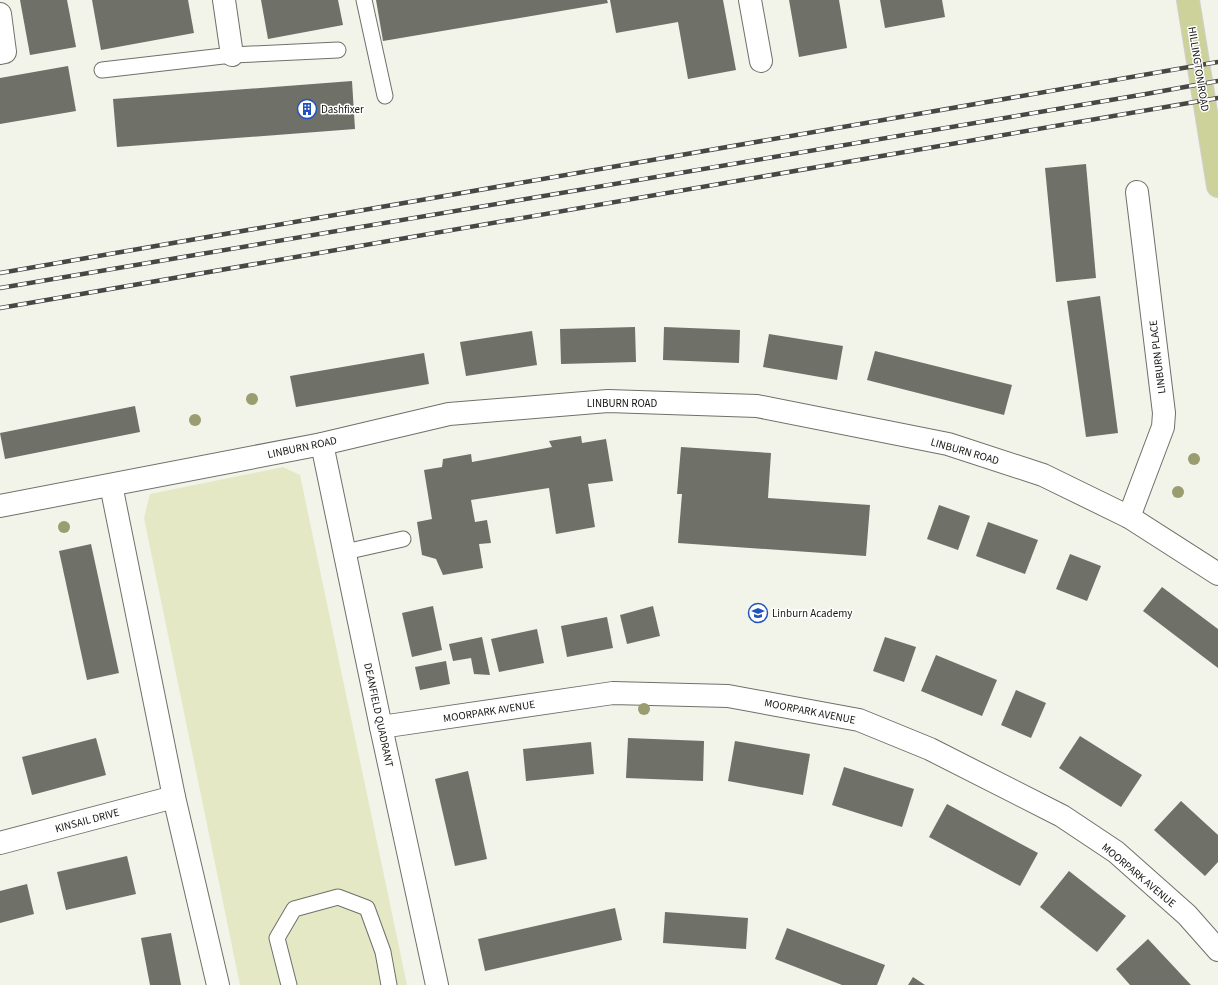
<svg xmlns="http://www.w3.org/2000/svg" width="1218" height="985" font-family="'Source Sans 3',sans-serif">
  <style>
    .green { fill: #e4e8c4 }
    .building { fill: #6f7068 }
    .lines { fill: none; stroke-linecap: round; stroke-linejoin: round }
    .service-casing { stroke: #6f7168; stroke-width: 17 }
    .minor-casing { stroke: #6f7168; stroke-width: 24 }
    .primary-casing { stroke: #d0d0d0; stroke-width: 24 }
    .service { stroke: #fff; stroke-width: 15 }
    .minor { stroke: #fff; stroke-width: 22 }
    .primary { stroke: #cdd19a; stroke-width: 22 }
    .rail-casing { stroke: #474843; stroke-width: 4.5 }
    .rail { stroke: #fff; stroke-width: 3; stroke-dasharray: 9; stroke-linecap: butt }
    .tree { fill: #999d70 }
    .labels { text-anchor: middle; stroke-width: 3; stroke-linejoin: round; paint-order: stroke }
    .street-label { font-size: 11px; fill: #151612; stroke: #fff }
    .poi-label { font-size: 11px; fill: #151612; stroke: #fff; text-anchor: start }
  </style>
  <rect width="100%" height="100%" fill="#f2f4ea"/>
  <path class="green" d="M283 467 300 475 407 985H240L144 518 150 494Z"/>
  <g class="building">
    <path d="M20 0H67L76 47 30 55Z"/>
    <path d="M92 0H188L194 33 101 50Z"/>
    <path d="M261 0H338L343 25 268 39Z"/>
    <path d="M376 0H607L608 3 383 41Z"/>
    <path d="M610 0H723L736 70 688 79 678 22 616 33Z"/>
    <path d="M789 0H839L847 48 799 57Z"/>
    <path d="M880 0H942L945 17 885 28Z"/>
    <path d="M68 66 76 111 0 124V78Z"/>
    <path d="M352 81 355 129 117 147 113 99Z"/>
    <path d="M1086 164 1096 278 1056 282 1045 168Z"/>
    <path d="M1100 296 1118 433 1086 437 1067 301Z"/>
    <path d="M635 327 636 362 561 364 560 329Z"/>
    <path d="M664 327 740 330 739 363 663 360Z"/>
    <path d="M532 331 537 365 466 376 460 342Z"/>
    <path d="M769 334 843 346 837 380 763 367Z"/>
    <path d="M875 351 1012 385 1004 415 867 380Z"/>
    <path d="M424 353 429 384 296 407 290 376Z"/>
    <path d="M135 406 140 432 5 459 0 433Z"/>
    <path d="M581 436 582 443 606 439 613 481 588 484 595 527 556 534 549 488 471 500 475 522 487 520 491 543 479 544 483 568 443 575 436 559 422 555 417 522 432 519 424 470 442 467 443 459 471 454 472 462 552 447 549 441Z"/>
    <path d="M681 447 771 453 768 498 870 505 866 556 678 543 682 494H677Z"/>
    <path d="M939 505 970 516 958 550 927 539Z"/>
    <path d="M988 522 1038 540 1025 574 976 556Z"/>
    <path d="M91 544 119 673 87 680 59 551Z"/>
    <path d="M1070 554 1101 566 1087 601 1056 589Z"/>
    <path d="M1162 587 1218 629V668L1143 611Z"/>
    <path d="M433 606 442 650 412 657 402 613Z"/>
    <path d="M653 606 660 636 627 644 620 615Z"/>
    <path d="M607 617 613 648 567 657 561 626Z"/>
    <path d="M537 629 544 663 499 672 491 639Z"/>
    <path d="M482 637 490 675 474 674 471 658 453 661 449 644Z"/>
    <path d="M885 637 916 647 904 682 873 671Z"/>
    <path d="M936 655 997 680 982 716 921 691Z"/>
    <path d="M446 661 450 684 420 690 415 667Z"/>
    <path d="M1016 690 1046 703 1031 738 1001 725Z"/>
    <path d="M1080 736 1142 775 1121 807 1059 768Z"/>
    <path d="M96 738 106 775 32 795 22 757Z"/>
    <path d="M628 738 704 741 703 781 626 778Z"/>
    <path d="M735 741 810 754 803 795 728 781Z"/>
    <path d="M591 742 594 774 526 781 523 749Z"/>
    <path d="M844 767 914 789 902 827 832 805Z"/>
    <path d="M468 771 487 859 455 866 435 779Z"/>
    <path d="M1181 801 1218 835V862L1205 876 1154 830Z"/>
    <path d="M947 804 1038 853 1020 886 929 837Z"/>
    <path d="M127 856 136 894 66 910 57 872Z"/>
    <path d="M1069 871 1126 916 1097 952 1040 907Z"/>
    <path d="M27 884 34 914 0 923V891Z"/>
    <path d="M615 908 622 940 485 971 478 939Z"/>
    <path d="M665 912 748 918 746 949 663 943Z"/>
    <path d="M787 928 885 965 877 985H842L775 959Z"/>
    <path d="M171 933 181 985H150L141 938Z"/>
    <path d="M1148 939 1191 985H1130L1116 969Z"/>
    <path d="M913 977 925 985H908Z"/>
  </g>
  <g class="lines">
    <g class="service-casing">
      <g id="service">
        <path d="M364 0 385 96"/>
        <path d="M102 70 232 55 338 50"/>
        <path d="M345 552 403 539"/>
        <path d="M289 985 277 938 294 909 338 897 367 908 383 952 389 985"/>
      </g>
    </g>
    <g class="minor-casing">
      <g id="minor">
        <path d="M224 0 232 55"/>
        <path d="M750 0 761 61"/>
        <path d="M0 14 5 52 0 53"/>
        <path d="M322 444 381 727 437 985"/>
        <path d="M111 485 174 797 218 985"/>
        <path d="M0 506 322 444 449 414 608 401 757 406 948 444 1043 475 1129 517 1218 574"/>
        <path d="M1129 517 1163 427 1164 413 1137 192"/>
        <path d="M381 727 613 693 728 696 859 720 930 749 1062 816 1116 852 1187 915 1218 950"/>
        <path d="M0 843 174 797"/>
      </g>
    </g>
    <g class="primary-casing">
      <path id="primary" d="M1188 0 1218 186"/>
    </g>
    <use href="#service" class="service"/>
    <use href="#minor" class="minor"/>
    <use href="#primary" class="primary"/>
    <g class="rail-casing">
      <g id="rail">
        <path d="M0 273 1218 62"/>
        <path d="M0 288 1146 94 1218 81"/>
        <path d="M0 308 1218 98"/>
      </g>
    </g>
    <use href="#rail" class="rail"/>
  </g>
  <g class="tree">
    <circle cx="252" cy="399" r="6"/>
    <circle cx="195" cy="420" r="6"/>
    <circle cx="1194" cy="459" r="6"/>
    <circle cx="1178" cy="492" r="6"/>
    <circle cx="64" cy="527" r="6"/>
    <circle cx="644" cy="709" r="6"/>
  </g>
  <defs>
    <g id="building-ring" transform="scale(1)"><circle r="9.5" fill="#fff" stroke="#2152bf" stroke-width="1.5"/><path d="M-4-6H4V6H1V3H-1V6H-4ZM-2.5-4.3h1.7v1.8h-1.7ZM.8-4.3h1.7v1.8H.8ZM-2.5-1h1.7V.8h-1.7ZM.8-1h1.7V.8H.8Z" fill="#2152bf"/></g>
    <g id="school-ring" transform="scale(1)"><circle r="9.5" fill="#fff" stroke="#2152bf" stroke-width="1.5"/><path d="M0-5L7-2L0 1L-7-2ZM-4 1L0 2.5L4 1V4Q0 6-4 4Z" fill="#2152bf"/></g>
  </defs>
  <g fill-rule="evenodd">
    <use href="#building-ring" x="307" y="109"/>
    <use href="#school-ring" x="758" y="613"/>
  </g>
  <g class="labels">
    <g class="street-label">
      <text transform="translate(1199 69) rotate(81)" y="4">HILLINGTON ROAD</text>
      <text transform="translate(1157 357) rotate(-97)" y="4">LINBURN PLACE</text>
      <text x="622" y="407">LINBURN ROAD</text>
      <text transform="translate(302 447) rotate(-12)" y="4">LINBURN ROAD</text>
      <text transform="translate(965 451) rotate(16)" y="4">LINBURN ROAD</text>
      <text transform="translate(489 711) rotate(-9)" y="4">MOORPARK AVENUE</text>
      <text transform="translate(810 711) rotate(11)" y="4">MOORPARK AVENUE</text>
      <text transform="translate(379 715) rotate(78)" y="4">DEANFIELD QUADRANT</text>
      <text transform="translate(87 820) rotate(-15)" y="4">KINSAIL DRIVE</text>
      <text transform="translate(1139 875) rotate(40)" y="4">MOORPARK AVENUE</text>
    </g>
    <g class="poi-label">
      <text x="321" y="113">Dashfixer</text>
      <text x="772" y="617">Linburn Academy</text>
    </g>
  </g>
</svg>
